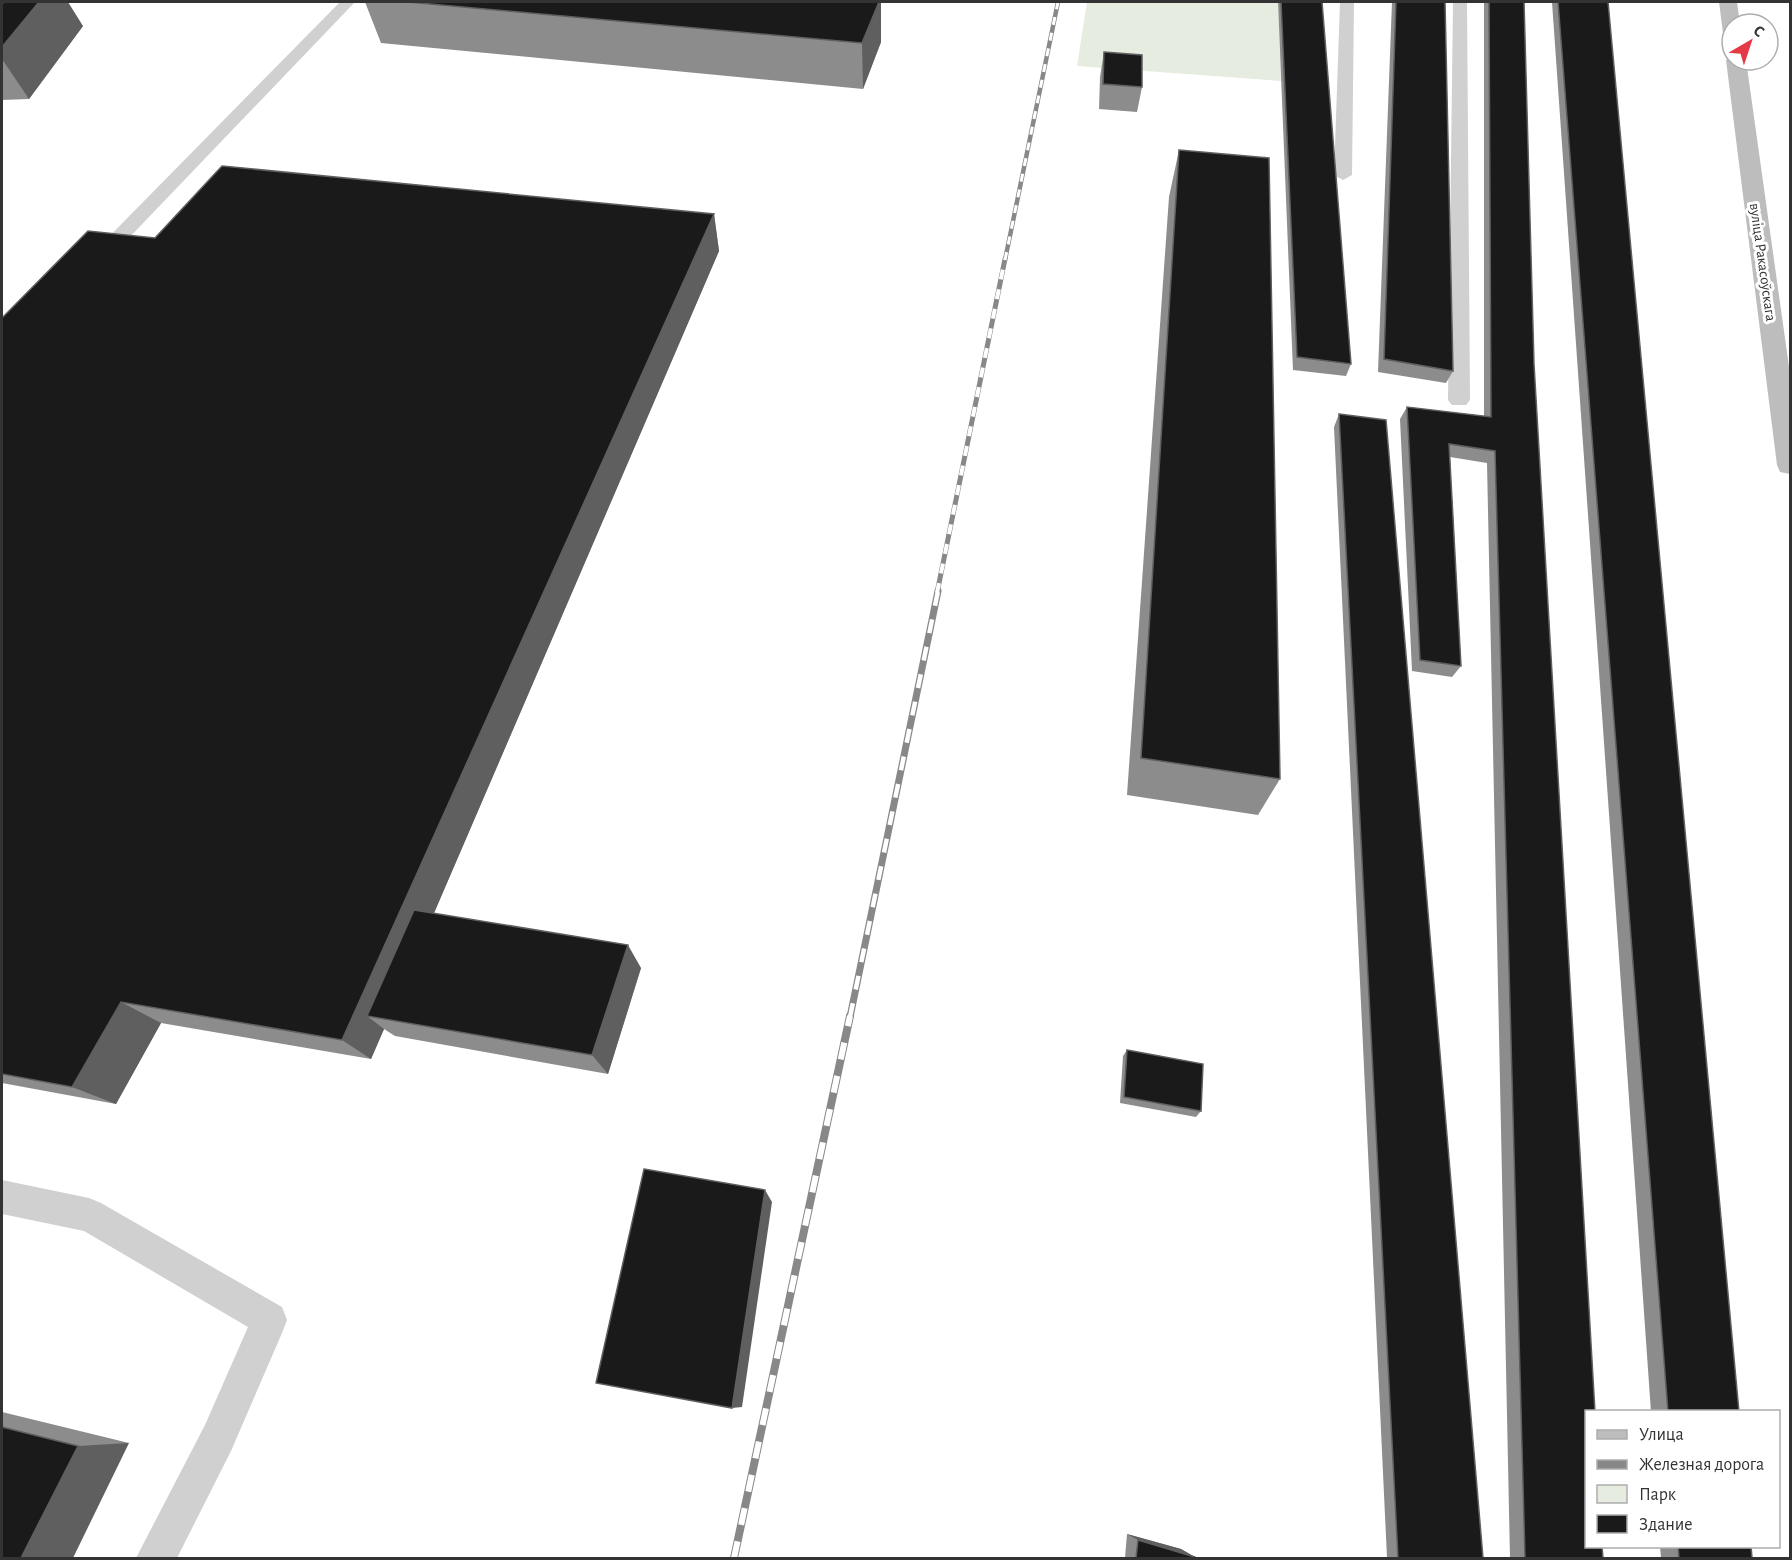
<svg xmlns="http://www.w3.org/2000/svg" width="1792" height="1560" font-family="'Alegreya Sans',sans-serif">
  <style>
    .green { fill: #e6ecdf }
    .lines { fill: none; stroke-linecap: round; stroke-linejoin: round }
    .service { fill: #d0d0d0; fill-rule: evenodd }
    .secondary { fill: #bdbdbd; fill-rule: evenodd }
    .rail-far3-casing { stroke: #888; stroke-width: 4.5 }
    .rail-far2-casing { stroke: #888; stroke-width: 5 }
    .rail-far1-casing { stroke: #888; stroke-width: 7 }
    .rail-casing { stroke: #888; stroke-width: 8 }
    .rail-far3 { stroke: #fff; stroke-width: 3; stroke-dasharray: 8; stroke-linecap: butt }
    .rail-far2 { stroke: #fff; stroke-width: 4; stroke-dasharray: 10; stroke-linecap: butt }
    .rail-far1 { stroke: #fff; stroke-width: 4.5; stroke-dasharray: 14; stroke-linecap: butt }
    .rail { stroke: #fff; stroke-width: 6; stroke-dasharray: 17; stroke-linecap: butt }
    .wall { fill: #8c8c8c }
    .shaded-wall { fill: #5f5f5f }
    .building { fill: #1a1a1a; stroke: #5f5f5f; stroke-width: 1.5 }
    .labels { text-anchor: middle; stroke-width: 6; stroke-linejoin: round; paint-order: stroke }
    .far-street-label { font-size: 15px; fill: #333; stroke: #fff }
  </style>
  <rect width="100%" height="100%" fill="#fff"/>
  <path class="green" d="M1087 2H1278L1281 81 1077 66Z"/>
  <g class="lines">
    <g class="service">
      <path d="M340 2H355L103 265H89L87 261 89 257Z"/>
      <path d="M1340 2H1354L1352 175 1343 180 1334 175Z"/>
      <path d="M1453 2H1467L1470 400 1466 405H1452L1448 400Z"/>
      <path d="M2 1180 89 1198 101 1203 282 1307 287 1320 282 1333 231 1451 177 1558H136L205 1425 248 1327 84 1231 2 1214Z"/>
    </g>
    <g class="secondary">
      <path d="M1719 2H1737L1740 24H1732V39L1723 33Z"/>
      <path d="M1732 55V60H1746L1790 374V474L1780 472 1777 465 1726 60Z"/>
    </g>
    <g class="rail-far3-casing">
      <path id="rail-far3" d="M1005 260 1058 2"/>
    </g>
    <g class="rail-far2-casing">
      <path id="rail-far2" d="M937 593 1005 259"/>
    </g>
    <g class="rail-far1-casing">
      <path id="rail-far1" d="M850 1017 938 591"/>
    </g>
    <g class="rail-casing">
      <path id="rail" d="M734 1558 850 1016"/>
    </g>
    <use href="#rail-far3" class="rail-far3"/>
    <use href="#rail-far2" class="rail-far2"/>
    <use href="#rail-far1" class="rail-far1"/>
    <use href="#rail" class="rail"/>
  </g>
  <g class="wall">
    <path d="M365 2H881V42L863 89 381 43Z"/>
    <path d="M1278 2H1322L1351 364 1346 376 1293 370Z"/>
    <path d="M1392 2H1445L1453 371 1446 383 1378 372Z"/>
    <path d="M1484 2H1524L1534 364 1603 1558H1510L1487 463 1450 457 1461 666 1452 677 1412 671 1400 419 1407 407 1484 416Z"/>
    <path d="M1552 2H1608L1739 1412H1651Z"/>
    <path d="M2 4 83 26 29 99 2 100Z"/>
    <path d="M1104 52 1142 87 1137 112 1099 109 1100 77Z"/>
    <path d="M1179 150 1280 779 1258 815 1127 795 1169 197Z"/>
    <path d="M714 214 719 251 434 913 641 968 608 1074 395 1036 384 1029 371 1059 161 1023 116 1104 2 1083V318L155 238Z"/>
    <path d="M1339 414 1483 1558H1387L1334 427Z"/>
    <path d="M1127 1050 1201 1111 1196 1117 1120 1103 1123 1056Z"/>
    <path d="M2 1412 129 1443 2 1558Z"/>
    <path d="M1127 1534 1181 1549 1195 1557V1558H1125Z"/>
    <path d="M1660 1546H1751L1752 1558H1661Z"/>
  </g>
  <g class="shaded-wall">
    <path d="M39 2H68L83 26 29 99 2 59V47Z"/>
    <path d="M879 2H881V42L863 89 862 43Z"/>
    <path d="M714 214 719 251 388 1020 367 1016 384 1029 371 1059 342 1040Z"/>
    <path d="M628 945 641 968 608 1074 592 1055Z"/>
    <path d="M121 1002 161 1023 116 1104 72 1087Z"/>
    <path d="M765 1190 772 1202 742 1407 732 1408Z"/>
    <path d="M129 1443 73 1558H21L78 1446Z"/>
    <path d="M1127 1534 1181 1549 1195 1557 1138 1540Z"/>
  </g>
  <g class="building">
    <path d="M4 2H39L2 47V4Z"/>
    <path d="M408 2H879L862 43Z"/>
    <path d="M1281 2H1322L1351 364 1297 357Z"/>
    <path d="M1396 2H1445L1453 371 1384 359Z"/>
    <path d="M1489 2H1524L1534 364 1595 1412H1587V1546H1602L1603 1558H1525L1495 451 1449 444 1461 666 1420 660 1407 407 1491 417Z"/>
    <path d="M1558 2H1608L1739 1412H1668Z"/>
    <path d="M1104 52 1142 55V87L1103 84Z"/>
    <path d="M1179 150 1269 158 1280 779 1141 758Z"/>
    <path d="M222 166 714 214 342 1040 121 1002 72 1087 2 1074V318L88 231 155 238Z"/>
    <path d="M1339 414 1386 420 1483 1558H1398Z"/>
    <path d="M414 910 628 945 592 1055 367 1016Z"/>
    <path d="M1127 1050 1203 1064 1201 1111 1124 1097Z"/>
    <path d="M644 1169 765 1190 732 1408 596 1383Z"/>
    <path d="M2 1427 78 1446 21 1558H2Z"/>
    <path d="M1138 1540 1195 1557V1558H1136Z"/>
    <path d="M1678 1546H1751L1752 1558H1679Z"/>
  </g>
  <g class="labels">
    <g class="far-street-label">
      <text transform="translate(1763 262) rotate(82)" y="5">вуліца Ракасоўскага</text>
    </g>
  </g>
  <rect width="1792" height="1560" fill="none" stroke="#333333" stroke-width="6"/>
  <rect x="1585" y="1410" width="195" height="138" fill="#ffffff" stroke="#adadad" stroke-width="1.5"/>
  <rect x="1597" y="1430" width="30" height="9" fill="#bdbdbd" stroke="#adadad" stroke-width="1.5"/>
  <text x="1639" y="1440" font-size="18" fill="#333333">Улица</text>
  <rect x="1597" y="1460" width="30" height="9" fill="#888888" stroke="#adadad" stroke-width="1.5"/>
  <text x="1639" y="1470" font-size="18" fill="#333333">Железная дорога</text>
  <rect x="1597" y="1485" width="30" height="18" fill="#e6ecdf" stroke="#adadad" stroke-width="1.5"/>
  <text x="1639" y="1500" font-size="18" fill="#333333">Парк</text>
  <rect x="1597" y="1515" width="30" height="18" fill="#1a1a1a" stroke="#adadad" stroke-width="1.5"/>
  <text x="1639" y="1530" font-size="18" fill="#333333">Здание</text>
  <g transform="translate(1750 42) rotate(39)"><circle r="28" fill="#ffffff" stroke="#adadad" stroke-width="1.5"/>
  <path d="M0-4.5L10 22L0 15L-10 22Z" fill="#e63946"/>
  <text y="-9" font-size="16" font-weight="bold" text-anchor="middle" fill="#333333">С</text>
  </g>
</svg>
